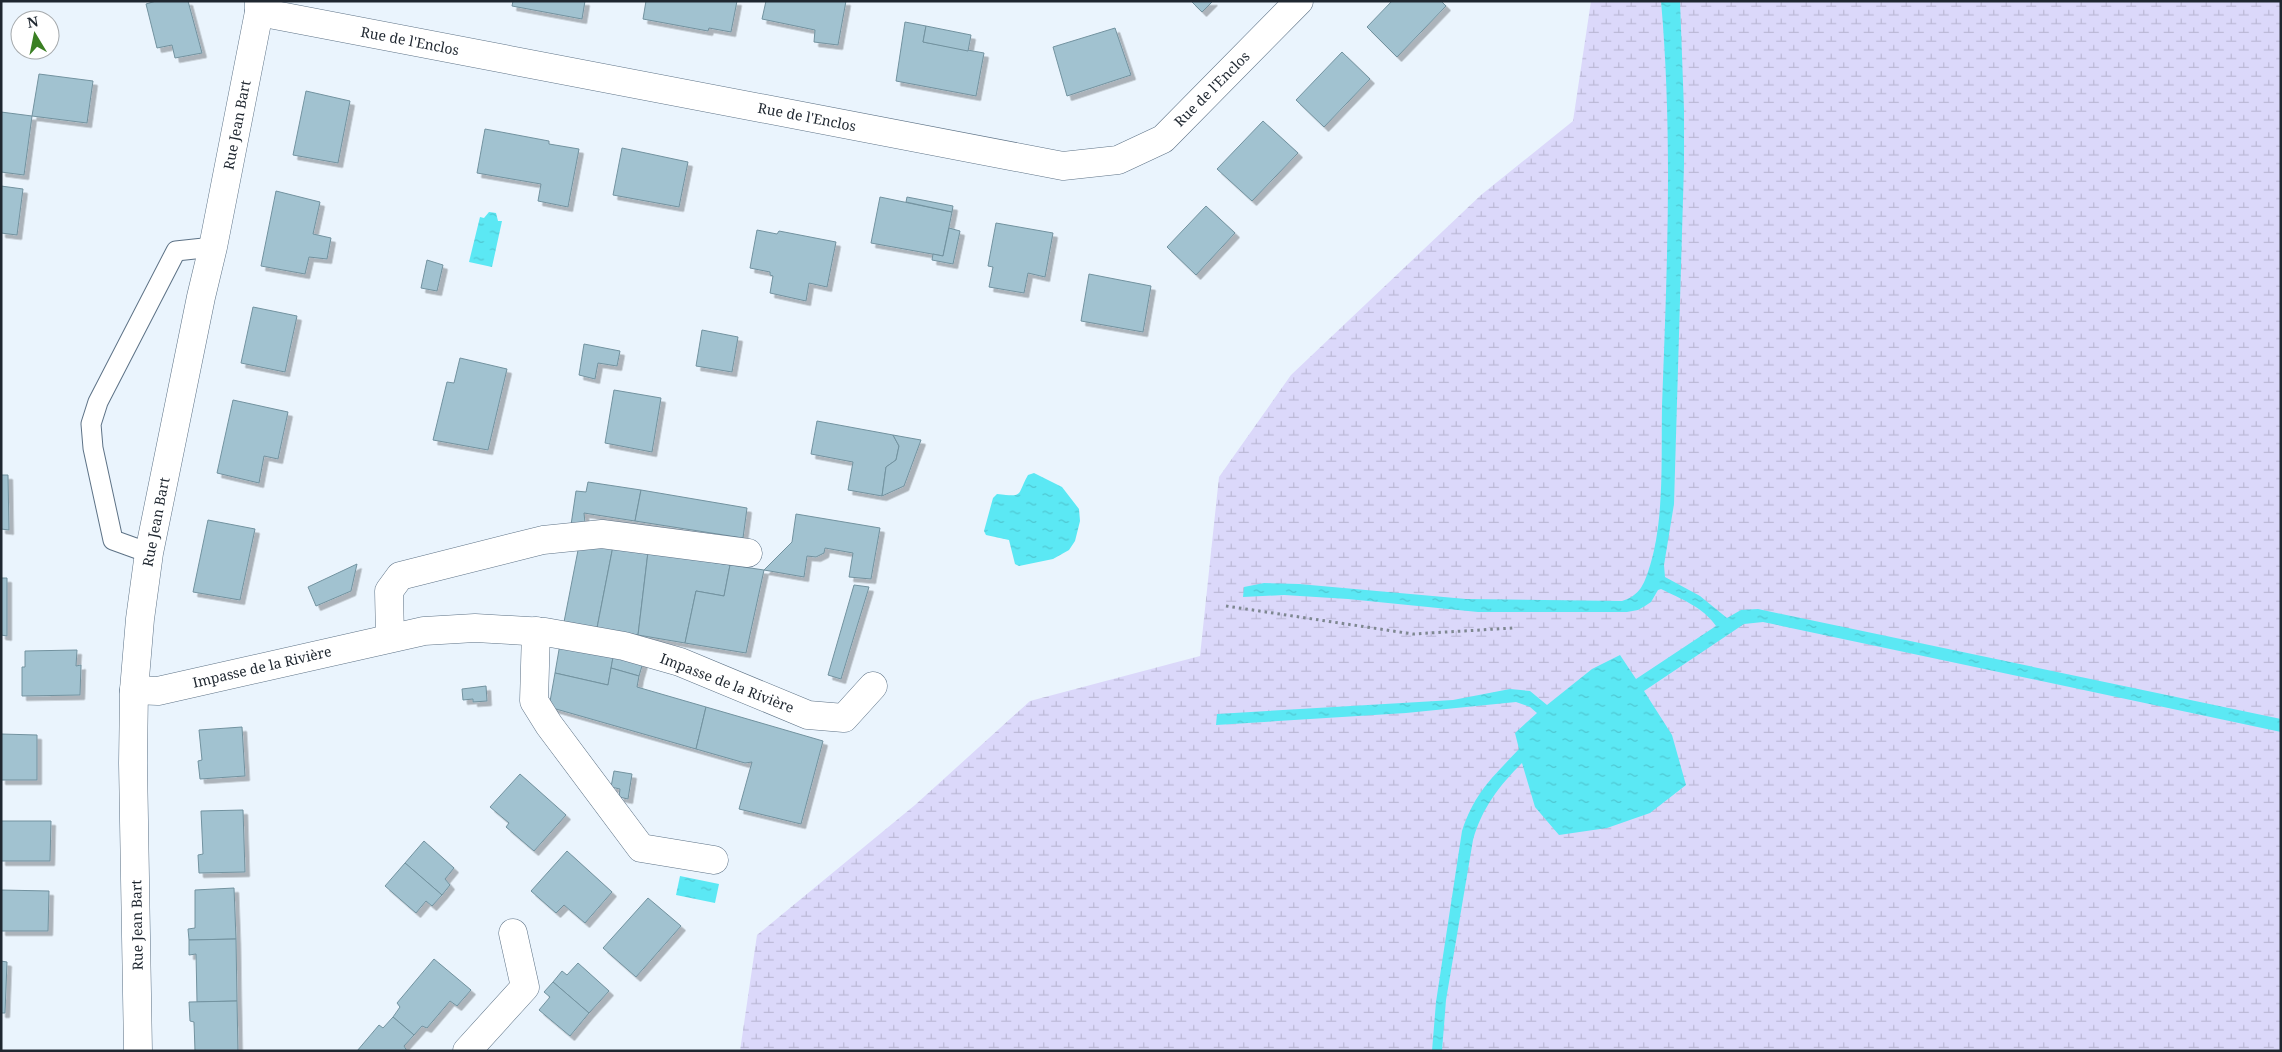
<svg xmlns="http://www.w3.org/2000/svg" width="2282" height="1052" font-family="'Noto Serif',serif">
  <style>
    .wetland { fill: url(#wetland-marsh) }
    .water { fill: url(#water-ripples) }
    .building { fill: #a1c2d0; stroke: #72929f; filter: url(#shadow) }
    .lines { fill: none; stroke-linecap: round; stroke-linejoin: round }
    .service-casing { stroke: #5d7286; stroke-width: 21 }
    .minor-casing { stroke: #5d7286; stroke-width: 29 }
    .path { stroke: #7e8790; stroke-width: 3; stroke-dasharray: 2.5 4; stroke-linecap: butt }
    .service { stroke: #fff; stroke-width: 19 }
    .minor { stroke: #fff; stroke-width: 28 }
    .labels { text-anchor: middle; stroke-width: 4; stroke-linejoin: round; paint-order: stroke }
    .street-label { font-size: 14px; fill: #1f2730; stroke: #fff }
  </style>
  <defs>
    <pattern id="wetland-marsh" width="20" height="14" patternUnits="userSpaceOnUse" patternTransform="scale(1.25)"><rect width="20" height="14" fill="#dbd8fa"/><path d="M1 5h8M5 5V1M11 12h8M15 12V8" fill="none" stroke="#bcb9d7"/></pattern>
    <pattern id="water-ripples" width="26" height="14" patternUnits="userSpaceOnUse" patternTransform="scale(1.25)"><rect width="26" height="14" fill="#5be8f4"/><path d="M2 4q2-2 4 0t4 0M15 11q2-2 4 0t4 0" fill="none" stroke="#4fc7d2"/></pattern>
    <filter id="shadow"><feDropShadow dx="4.5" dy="4.5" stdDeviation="0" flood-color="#0004"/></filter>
  </defs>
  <rect width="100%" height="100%" fill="#eaf4fd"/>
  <path class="wetland" d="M1591 1H2281V1051H740L757 935 915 805 1030 701 1200 656 1219 477 1291 375 1481 195 1573 121Z"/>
  <g class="water">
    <path d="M1661 1H1680L1684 110V165L1674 504 1664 565 1665 577 1700 596 1727 618 1741 610 1758 609 2281 719V732L1763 622 1744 624 1644 691 1672 735 1686 785 1650 813 1607 828 1559 835 1535 807 1522 763C1499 786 1482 808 1473 840L1446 1000 1442 1051H1432L1436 1002 1462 831C1475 792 1492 778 1519 749L1515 733 1537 713 1530 707 1516 702 1406 713 1216 725 1217 714 1453 700 1510 689 1530 691 1547 705 1592 669 1620 655 1636 679 1716 626C1703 607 1681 599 1661 589L1658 590 1651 602 1645 606 1638 610 1627 612H1478L1348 599 1284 595 1243 597 1244 587 1264 583 1299 584 1466 599 1622 601C1638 596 1643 587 1648 572 1665 523 1661 458 1662 406 1667 271 1673 136 1661 1Z"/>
    <path d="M489 212 496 213 498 221H502L492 267 469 262 480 217 484 218Z"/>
    <path d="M1034 473 1062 487 1079 509 1080 521 1075 541 1069 550 1053 559 1019 566 1015 564 1009 540 986 535 984 531 993 498 997 494C1025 497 1016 496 1028 475Z"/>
    <path d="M680 876 719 884 715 903 676 895Z"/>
  </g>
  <g class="building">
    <path d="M156 1H188L202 53 175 58 172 45 157 48 146 4Z"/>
    <path d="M513 1H585L582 19 512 6Z"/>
    <path d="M646 1H737L731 32 709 28 708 31 643 19Z"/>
    <path d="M766 1H846L838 45 814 42 815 30 762 19Z"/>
    <path d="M1191 1H1213L1202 12Z"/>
    <path d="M1392 1H1441L1446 6 1397 57 1367 27Z"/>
    <path d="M905 22 926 26 923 42 984 53 976 96 896 81Z"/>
    <path d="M926 26 971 35 968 51 923 42Z"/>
    <path d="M1115 28 1131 75 1067 96 1053 47Z"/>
    <path d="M1342 52 1370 79 1324 127 1296 100Z"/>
    <path d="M39 74 93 81 87 123 32 116Z"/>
    <path d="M306 91 350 101 338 163 293 155Z"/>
    <path d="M1 112 32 116 24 175 1 172Z"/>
    <path d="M1263 121 1298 153 1252 201 1217 169Z"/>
    <path d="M485 129 549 141V144L579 149 568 207 538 201 541 184 477 173Z"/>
    <path d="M622 148 688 162 679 207 613 195Z"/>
    <path d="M1 186 23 189 17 235 1 233Z"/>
    <path d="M276 191 320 202 313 234 331 238 327 259 309 257 305 274 261 266Z"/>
    <path d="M880 197 952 212 943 256 871 243Z"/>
    <path d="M907 197 953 206 952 212 906 202Z"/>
    <path d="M1206 206 1235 233 1196 275 1167 247Z"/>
    <path d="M996 223 1053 233 1045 277 1028 273 1024 293 989 287 993 267 988 266Z"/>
    <path d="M949 228 960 231 953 264 932 260 933 254 943 256Z"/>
    <path d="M757 230 777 234 779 231 836 242 827 287 809 283 806 301 770 293 773 276 770 275V272L750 268Z"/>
    <path d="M427 260 443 265 437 291 421 288Z"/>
    <path d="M1089 274 1151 286 1143 332 1081 321Z"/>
    <path d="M253 307 297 316 285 372 241 363Z"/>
    <path d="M702 330 738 337 732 372 696 366Z"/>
    <path d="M584 344 620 351 617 366 598 363 595 379 579 375Z"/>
    <path d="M460 358 507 369 488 450 433 440 447 382 454 383Z"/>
    <path d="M614 390 661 398 652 452 605 443Z"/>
    <path d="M233 400 288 412 278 459 264 456 259 483 217 473Z"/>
    <path d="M817 421 893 435 899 446 896 460 886 467 882 496 848 490 853 462 811 454Z"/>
    <path d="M893 435 921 440 904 486 882 496 886 467 896 460 899 446Z"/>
    <path d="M1 475H8L9 530 1 529Z"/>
    <path d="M588 482 641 490 635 521 584 513 585 523 571 525 576 491 586 492Z"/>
    <path d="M641 490 747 508 743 538 635 521Z"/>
    <path d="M796 514 880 528 871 579 849 577 853 553 825 548 824 553 816 557 807 556 804 577 764 570 792 542Z"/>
    <path d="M208 520 255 529 240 600 193 592Z"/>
    <path d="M580 540 613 546 597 628 564 622Z"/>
    <path d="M613 546 648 552 638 635 597 628Z"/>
    <path d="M648 552 730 565 724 596 696 591 685 643 638 635Z"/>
    <path d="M357 564 351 591 316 606 308 587Z"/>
    <path d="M730 565 764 570 746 653 685 643 696 591 724 596Z"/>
    <path d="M1 578H7V636L1 635Z"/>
    <path d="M854 585 869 587 841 679 828 675Z"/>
    <path d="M561 638 614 652 608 685 555 673Z"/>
    <path d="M77 650 76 666 81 665 80 695 22 696V667H25V651Z"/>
    <path d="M614 652 644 659 639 676 611 668Z"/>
    <path d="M611 668 639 676 637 687 706 707 696 749 549 707 555 673 608 685Z"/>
    <path d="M486 686 487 701 473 702V699L463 700 462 689Z"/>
    <path d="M706 707 823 741 801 824 739 809 752 762 745 763 696 749Z"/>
    <path d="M242 727 245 776 200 779 198 761 202 760 199 730Z"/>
    <path d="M1 734 37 735V780H1Z"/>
    <path d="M614 771 632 774 628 799 619 797 620 789 611 787Z"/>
    <path d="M520 774 566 815 534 851 506 827 509 823 490 807Z"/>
    <path d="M243 810 245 872 199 873 198 855 203 854 201 811Z"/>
    <path d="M1 821H51L50 861H1Z"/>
    <path d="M424 841 454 868 445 879 450 885 442 895 405 863Z"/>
    <path d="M567 851 612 892 585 923 564 905 556 913 531 891Z"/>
    <path d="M405 863 442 895 432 906 426 901 416 913 385 886Z"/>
    <path d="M234 888 236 939 189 940 188 929 195 928V890Z"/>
    <path d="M1 890 49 891 48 931H1Z"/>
    <path d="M648 898 681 926 636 977 603 948Z"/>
    <path d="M236 939 237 1001 197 1002 196 954 189 955V940Z"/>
    <path d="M434 959 471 990 457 1006 450 1001 427 1028 422 1026 414 1035 393 1017 400 1007 397 1003Z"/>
    <path d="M1 961 7 962 5 1013H1Z"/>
    <path d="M578 963 609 991 589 1013 553 982 562 971 567 975Z"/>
    <path d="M553 982 589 1013 570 1036 539 1010 550 997 544 992Z"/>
    <path d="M237 1001 238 1051H195L194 1022 190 1021 189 1002Z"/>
    <path d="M393 1017 414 1035 404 1046 407 1051H357L379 1025 383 1028Z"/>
  </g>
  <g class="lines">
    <g class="service-casing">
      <path id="service" d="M149 553 113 540 93 448 91 424 98 402 176 251 213 247"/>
    </g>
    <g class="minor-casing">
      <g id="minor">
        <path d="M259 12 1063 166 1118 160 1163 139 1299 1"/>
        <path d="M536 631 534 701 549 725 641 848 714 860"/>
        <path d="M390 638 389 591 400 576 543 540 602 534 748 553"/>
        <path d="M134 690 158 691 424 631 475 628 545 632 624 646 680 662 808 715 844 718 873 686"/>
        <path d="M138 1051 133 763 134 690 140 619 149 553 201 297 213 247 259 12V1"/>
        <path d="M467 1051 525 987 513 933"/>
      </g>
    </g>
    <path class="path" d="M1226 606 1413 634 1513 628"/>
    <use href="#service" class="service"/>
    <use href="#minor" class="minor"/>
  </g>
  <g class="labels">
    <g class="street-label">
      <text transform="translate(410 41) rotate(11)" y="5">Rue de l'Enclos</text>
      <text transform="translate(1212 89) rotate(-45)" y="5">Rue de l'Enclos</text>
      <text transform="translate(807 117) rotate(11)" y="5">Rue de l'Enclos</text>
      <text transform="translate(237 125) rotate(-79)" y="5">Rue Jean Bart</text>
      <text transform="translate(156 522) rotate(-79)" y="5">Rue Jean Bart</text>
      <text transform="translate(262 667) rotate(-13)" y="5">Impasse de la Rivière</text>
      <text transform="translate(727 683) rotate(21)" y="5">Impasse de la Rivière</text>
      <text transform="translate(137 925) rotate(-91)" y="5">Rue Jean Bart</text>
    </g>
  </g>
  <rect width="2282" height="1052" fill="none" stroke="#1f2730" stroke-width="5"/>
  <g transform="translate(35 35) rotate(350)"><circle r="24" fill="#ffffff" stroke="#a5a9ac"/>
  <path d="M0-4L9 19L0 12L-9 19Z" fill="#3a7f23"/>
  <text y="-8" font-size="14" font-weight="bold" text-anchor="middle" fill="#1f2730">N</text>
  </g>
</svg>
